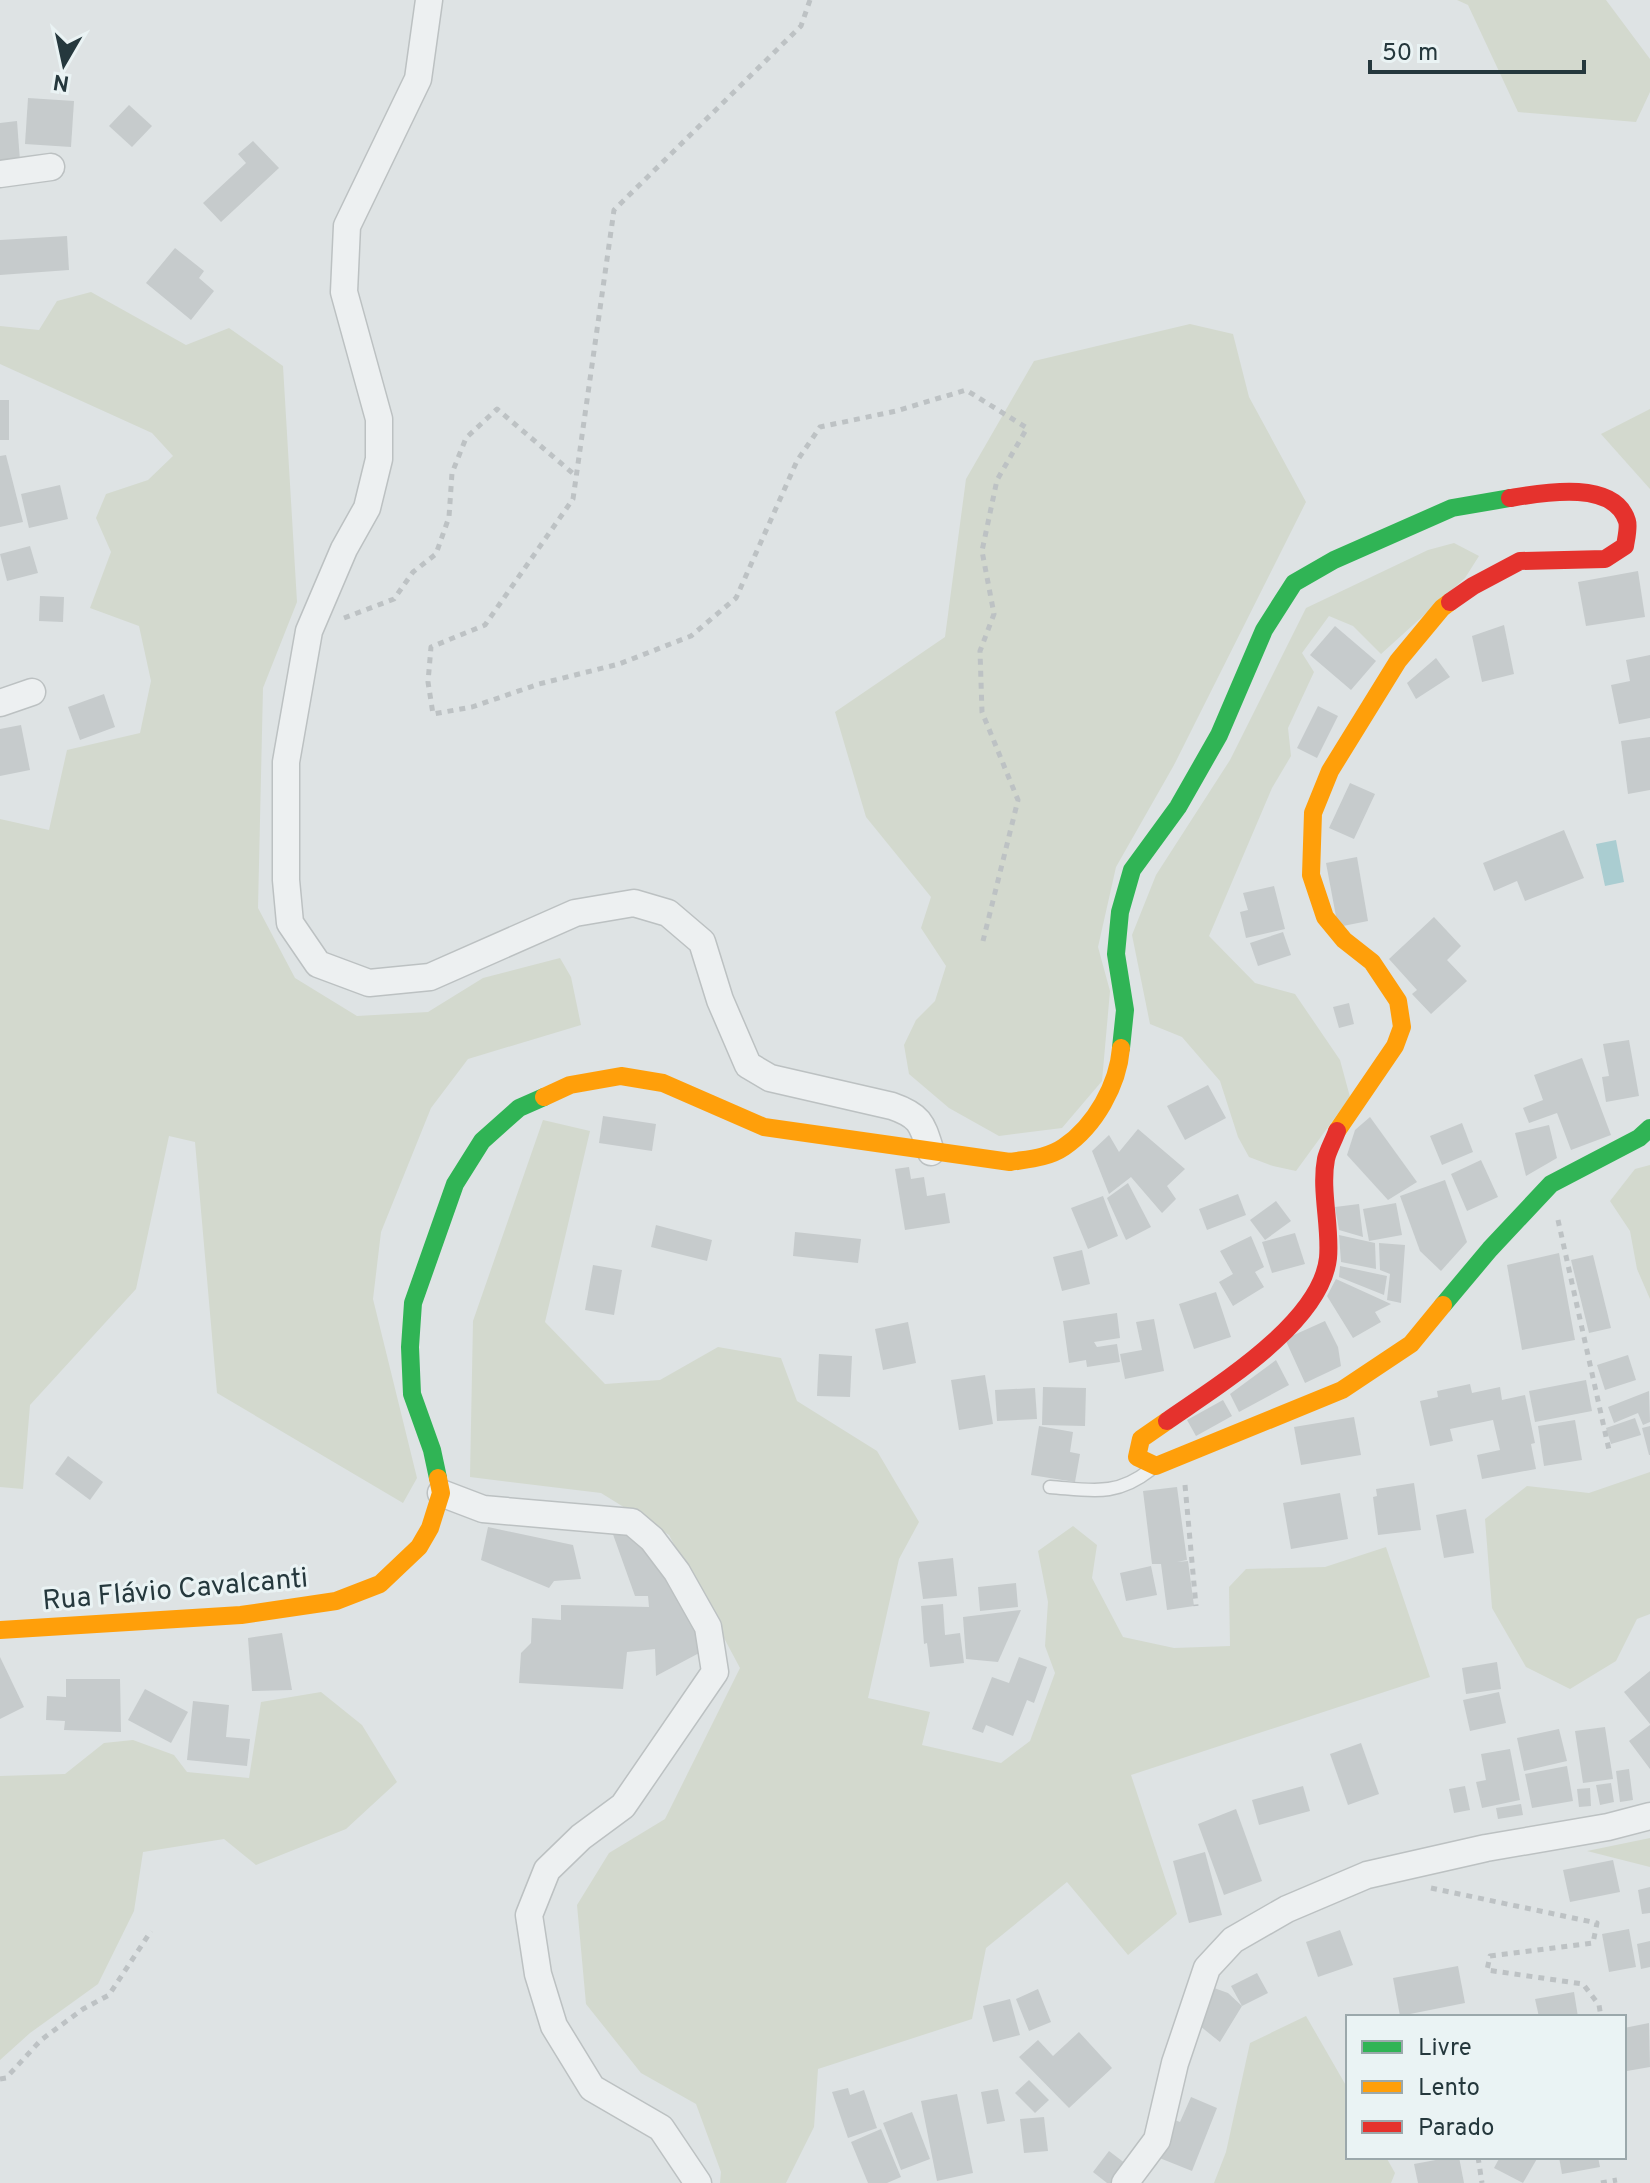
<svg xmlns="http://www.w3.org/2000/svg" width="1650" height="2183" font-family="Overpass,sans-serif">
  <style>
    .green { fill: #d3d9ce }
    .water { fill: #aacdd1 }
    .building { fill: #c6cbcc }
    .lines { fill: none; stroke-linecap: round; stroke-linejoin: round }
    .lane-casing { stroke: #bcc1c2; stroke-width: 15 }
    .street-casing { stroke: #bcc1c2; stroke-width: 29 }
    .path { stroke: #bdc2c4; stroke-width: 5; stroke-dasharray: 6 6; stroke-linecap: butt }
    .lane { stroke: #edf0f1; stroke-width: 12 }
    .street { stroke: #edf0f1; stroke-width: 26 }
    .fast { stroke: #30b455; stroke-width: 18 }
    .slow { stroke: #ff9f0a; stroke-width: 18 }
    .jam { stroke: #e5322d; stroke-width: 18 }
    .labels { text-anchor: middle; stroke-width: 6; stroke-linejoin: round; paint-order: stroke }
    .street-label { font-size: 28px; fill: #25383d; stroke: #eaf3f4 }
  </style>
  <rect width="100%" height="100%" fill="#dee3e4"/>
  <g class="green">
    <path d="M1457 0H1606L1650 59V92L1636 122 1518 112 1468 5Z"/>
    <path d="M91 292 186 345 229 328 283 366 297 602 263 688 258 908 295 978 357 1016 428 1012 483 978 560 958 571 977 581 1025 468 1059 431 1108 381 1232 373 1299 417 1478 403 1503 217 1393 195 1142 169 1136 136 1289 30 1405 23 1489 0 1487V819L49 830 67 750 140 733 151 681 139 626 90 608 111 552 96 518 106 494 148 480 173 456 152 433 0 364V326L39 330 57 301Z"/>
    <path d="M1190 324 1233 334 1249 397 1306 502 1174 765 1116 867 1098 947 1110 991 1102 1081 1062 1128 999 1136 949 1108 909 1074 904 1045 916 1020 935 1001 946 966 921 928 931 897 866 817 835 712 945 637 966 479 1034 361Z"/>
    <path d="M1650 409V489L1601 434Z"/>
    <path d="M1454 543 1479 556 1465 578 1381 654 1353 626 1329 616 1302 653 1314 672 1288 728 1291 756 1272 788 1209 936 1255 983 1295 994 1340 1060 1350 1097 1296 1171 1273 1166 1249 1157 1238 1137 1220 1081 1182 1037 1150 1024 1132 935 1156 875 1230 760 1306 608 1428 550Z"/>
    <path d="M543 1120 590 1131 545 1322 605 1384 660 1380 718 1347 781 1358 797 1401 877 1451 919 1522 899 1559 868 1698 930 1712 922 1745 1001 1763 1030 1741 1055 1673 1045 1646 1048 1602 1038 1551 1073 1526 1097 1545 1092 1578 1123 1637 1174 1648 1230 1646 1229 1587 1246 1569 1325 1567 1386 1547 1430 1677 1131 1775 1177 1914 1128 1955 1067 1882 986 1948 972 2019 818 2069 814 2127 786 2183H720L721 2172 696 2104 641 2073 586 2004 577 1905 609 1853 665 1819 740 1668 669 1535 601 1493 470 1477 473 1321Z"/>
    <path d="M1650 1165V1299L1637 1269 1630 1231 1610 1201 1635 1169Z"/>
    <path d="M1650 1472V1614L1637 1619 1616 1661 1570 1689 1526 1667 1492 1608 1485 1519 1527 1486 1589 1493Z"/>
    <path d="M321 1692 362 1725 397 1782 346 1829 256 1865 224 1839 143 1852 134 1911 98 1984 30 2033 0 2060V1776L65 1774 104 1743 133 1740 174 1755 187 1772 249 1778 261 1702Z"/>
    <path d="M1650 1838V1867L1587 1851Z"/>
    <path d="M1306 2016 1348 2089V2157H1386L1395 2173 1391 2183H1214L1226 2152 1250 2043Z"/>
  </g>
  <path class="water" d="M1616 840 1624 882 1605 886 1596 844Z"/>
  <g class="building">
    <path d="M28 98 74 101 71 147 25 144Z"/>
    <path d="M129 105 152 126 132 147 109 126Z"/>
    <path d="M17 121 20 161 0 163V123Z"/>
    <path d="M253 141 279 168 221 222 203 203 246 163 238 154Z"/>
    <path d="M67 236 69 270 0 275V240Z"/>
    <path d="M175 248 204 271 199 278 214 291 191 320 146 283Z"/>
    <rect x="0" y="400" width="9" height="40"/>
    <path d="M6 455 23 522 0 527V456Z"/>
    <path d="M60 485 68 519 29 528 21 494Z"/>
    <path d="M30 546 38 573 7 581 0 554Z"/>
    <path d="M1638 571 1645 617 1586 626 1578 582Z"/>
    <path d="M40 596 64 597 63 622 39 621Z"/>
    <path d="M1504 625 1514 674 1482 682 1472 636Z"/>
    <path d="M1335 626 1376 661 1351 690 1310 655Z"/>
    <path d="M1650 655V718L1619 724 1611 685 1630 681 1626 660Z"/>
    <path d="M1436 658 1450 677 1416 699 1407 683Z"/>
    <path d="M104 694 115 727 80 740 68 707Z"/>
    <path d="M1318 706 1338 716 1317 758 1297 748Z"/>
    <path d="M21 725 30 770 0 776V729Z"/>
    <path d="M1650 737V790L1628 794 1621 741Z"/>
    <path d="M1350 783 1375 794 1354 839 1329 828Z"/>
    <path d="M1564 830 1584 878 1525 901 1517 881 1494 891 1483 863Z"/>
    <path d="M1357 857 1368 921 1338 927 1326 863Z"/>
    <path d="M1274 886 1285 929 1246 938 1240 912 1248 910 1243 893Z"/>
    <path d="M1434 917 1461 946 1447 960 1467 981 1431 1014 1412 994 1417 990 1389 959Z"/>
    <path d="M1283 932 1291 955 1258 966 1250 943Z"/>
    <path d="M1349 1003 1354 1024 1339 1028 1333 1007Z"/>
    <path d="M1629 1040 1639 1096 1606 1102 1602 1077 1609 1076 1603 1044Z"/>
    <path d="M1582 1058 1611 1135 1571 1150 1557 1113 1529 1123 1523 1108 1543 1100 1534 1075Z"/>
    <path d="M1208 1085 1226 1118 1185 1140 1167 1106Z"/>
    <path d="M603 1116 656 1124 652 1151 599 1143Z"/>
    <path d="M1370 1117 1417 1182 1388 1200 1347 1155 1355 1130Z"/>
    <path d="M1462 1123 1473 1152 1442 1165 1430 1136Z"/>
    <path d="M1549 1125 1557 1158 1526 1176 1515 1133Z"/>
    <path d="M1138 1129 1185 1169 1167 1186 1176 1199 1162 1213 1131 1177 1109 1194 1092 1151 1109 1135 1119 1152Z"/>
    <path d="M1481 1160 1498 1197 1467 1211 1451 1174Z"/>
    <path d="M909 1167 911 1179 924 1177 927 1196 945 1193 950 1223 905 1230 895 1169Z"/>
    <path d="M1445 1180 1467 1242 1441 1271 1420 1251 1400 1196Z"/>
    <path d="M1128 1183 1151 1227 1126 1240 1107 1198Z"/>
    <path d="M1238 1194 1246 1215 1207 1230 1199 1209Z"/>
    <path d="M1103 1196 1118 1236 1088 1249 1071 1208Z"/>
    <path d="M1276 1201 1291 1221 1265 1240 1250 1220Z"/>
    <path d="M1396 1203 1402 1235 1369 1241 1363 1209Z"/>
    <path d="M1359 1204 1363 1237 1339 1230 1335 1207Z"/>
    <path d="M656 1225 712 1240 707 1261 651 1247Z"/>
    <path d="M795 1232 861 1239 858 1263 793 1256Z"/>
    <path d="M1295 1233 1305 1264 1272 1273 1262 1242Z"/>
    <path d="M1339 1235 1375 1243 1376 1269 1341 1262Z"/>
    <path d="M1251 1236 1264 1267 1255 1272 1264 1287 1233 1306 1219 1282 1233 1274 1220 1251Z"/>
    <path d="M1379 1243 1405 1245 1401 1303 1387 1300 1390 1274 1380 1270Z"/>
    <path d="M1082 1250 1090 1284 1062 1291 1053 1257Z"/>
    <path d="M1559 1253 1575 1340 1522 1350 1507 1265Z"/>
    <path d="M1593 1255 1611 1328 1589 1333 1571 1260Z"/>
    <path d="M593 1265 622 1270 614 1315 585 1310Z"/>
    <path d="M1340 1266 1387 1276 1384 1295 1339 1277Z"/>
    <path d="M1336 1279 1391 1304 1375 1312 1381 1322 1353 1338 1327 1296Z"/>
    <path d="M1216 1292 1231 1337 1194 1349 1179 1304Z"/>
    <path d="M1117 1313 1120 1338 1094 1342 1097 1347 1117 1344 1120 1362 1087 1367 1086 1360 1069 1363 1063 1321Z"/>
    <path d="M1154 1319 1164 1371 1125 1379 1120 1354 1142 1350 1136 1322Z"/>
    <path d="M1325 1321 1338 1347 1341 1366 1305 1383 1285 1339Z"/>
    <path d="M908 1322 916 1363 883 1370 875 1329Z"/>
    <path d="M819 1354 852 1356 850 1397 817 1396Z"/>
    <path d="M1628 1355 1636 1380 1605 1390 1597 1365Z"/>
    <path d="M1276 1360 1289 1385 1239 1412 1230 1394Z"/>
    <path d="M985 1375 993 1424 959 1430 951 1380Z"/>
    <path d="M1586 1380 1592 1411 1535 1422 1529 1391Z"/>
    <path d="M1470 1384 1472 1393 1500 1387 1502 1400 1525 1395 1535 1443 1531 1444 1536 1469 1482 1479 1477 1455 1500 1450 1493 1420 1450 1429 1453 1441 1430 1446 1420 1401 1438 1397 1437 1391Z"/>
    <path d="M1043 1387 1086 1388 1085 1426 1042 1425Z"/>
    <path d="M1035 1388 1037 1419 997 1421 995 1390Z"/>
    <path d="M1649 1391 1650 1422 1643 1425 1638 1413 1614 1423 1608 1407Z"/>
    <path d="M1223 1400 1232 1416 1196 1436 1187 1420Z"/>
    <path d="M1354 1417 1361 1455 1301 1465 1294 1427Z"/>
    <path d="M1635 1418 1641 1435 1611 1444 1606 1428Z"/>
    <path d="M1575 1420 1582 1460 1544 1466 1538 1426Z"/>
    <path d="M1039 1426 1073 1432 1070 1452 1080 1454 1075 1482 1031 1475Z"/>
    <path d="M1650 1426V1455H1649L1642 1428Z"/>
    <path d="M68 1456 103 1482 90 1500 55 1474Z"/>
    <path d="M1414 1483 1421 1530 1378 1535 1373 1497 1377 1496 1376 1489Z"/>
    <path d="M1177 1487 1187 1560 1177 1562 1188 1561 1194 1606 1167 1610 1161 1564H1152L1143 1491Z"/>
    <path d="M1340 1493 1348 1539 1291 1549 1283 1503Z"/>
    <path d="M1466 1509 1474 1553 1444 1558 1436 1515Z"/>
    <path d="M610 1526 631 1527 699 1628 701 1652 656 1676 655 1649 627 1652 623 1689 519 1683 521 1653 531 1643 532 1618 561 1620V1605L649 1607 648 1596H635Z"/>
    <path d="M488 1527 573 1545 581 1579 554 1581 549 1588 481 1560Z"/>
    <path d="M953 1558 957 1596 923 1599 918 1562Z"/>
    <path d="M1151 1566 1157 1595 1126 1601 1120 1573Z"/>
    <path d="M1016 1583 1018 1607 980 1611 978 1587Z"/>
    <path d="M943 1604 945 1635 960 1633 964 1663 930 1667 927 1643 924 1644 921 1606Z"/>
    <path d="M1021 1610 998 1662 966 1659 963 1617Z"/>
    <path d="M282 1633 292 1690 252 1691 248 1638Z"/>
    <path d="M0 1657 24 1707 0 1719Z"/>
    <path d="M1019 1657 1047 1667 1034 1703 1027 1700 1013 1736 986 1725 983 1733 972 1729 992 1677 1009 1683Z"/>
    <path d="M1497 1662 1501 1689 1466 1694 1462 1668Z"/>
    <path d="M1650 1671V1724L1624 1692Z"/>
    <path d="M66 1679H120L121 1732 64 1730 65 1721 46 1720 47 1696 66 1697Z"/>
    <path d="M145 1689 188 1712 171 1743 128 1720Z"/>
    <path d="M1499 1692 1506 1723 1470 1731 1463 1700Z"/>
    <path d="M193 1701 229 1705 226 1737 250 1739 247 1766 187 1760Z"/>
    <path d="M1650 1725V1769L1629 1741Z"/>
    <path d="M1605 1727 1613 1779 1583 1783 1575 1731Z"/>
    <path d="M1559 1729 1567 1761 1524 1771 1517 1738Z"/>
    <path d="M1361 1743 1379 1794 1348 1805 1330 1754Z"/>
    <path d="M1510 1749 1520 1800 1482 1808 1476 1782 1486 1780 1481 1754Z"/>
    <path d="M1567 1766 1573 1801 1532 1808 1525 1774Z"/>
    <path d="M1629 1769 1633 1800 1620 1802 1616 1771Z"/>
    <path d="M1611 1783 1614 1802 1600 1805 1596 1785Z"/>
    <path d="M1303 1786 1310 1811 1259 1825 1252 1800Z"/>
    <path d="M1465 1786 1470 1810 1454 1813 1449 1789Z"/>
    <path d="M1590 1788 1591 1806 1579 1807 1577 1789Z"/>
    <path d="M1521 1804 1523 1815 1498 1819 1496 1808Z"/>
    <path d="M1236 1809 1262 1881 1224 1895 1198 1824Z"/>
    <path d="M1205 1852 1222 1915 1189 1923 1173 1861Z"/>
    <path d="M1613 1860 1620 1892 1570 1902 1563 1870Z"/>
    <path d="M1650 1887V1913L1642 1914 1638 1890Z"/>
    <path d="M1629 1929 1636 1967 1609 1972 1602 1934Z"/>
    <path d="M1340 1930 1353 1965 1318 1977 1306 1942Z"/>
    <path d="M1650 1941V1967L1641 1969 1637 1944Z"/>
    <path d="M1458 1966 1465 2003 1400 2016 1393 1978Z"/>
    <path d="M1257 1973 1268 1993 1242 2006 1220 2042 1200 2026 1214 1988 1228 1993 1242 2006 1231 1986Z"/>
    <path d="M1038 1989 1051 2022 1029 2031 1016 1999Z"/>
    <path d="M1574 1992 1578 2017H1539L1535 1999Z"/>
    <path d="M1010 1999 1020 2035 993 2042 983 2006Z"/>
    <path d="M1649 2023 1650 2067 1627 2071 1624 2028Z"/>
    <path d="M1079 2032 1112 2068 1069 2108 1019 2057 1038 2040 1053 2056Z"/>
    <path d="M1029 2080 1049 2100 1035 2113 1015 2093Z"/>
    <path d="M848 2088 850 2095 864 2090 877 2128 848 2138 832 2092Z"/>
    <path d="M998 2089 1005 2121 987 2124 981 2092Z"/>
    <path d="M957 2094 973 2173 937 2181 921 2101Z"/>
    <path d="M1191 2097 1217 2108 1192 2171 1157 2157 1172 2119 1180 2122Z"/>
    <path d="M912 2112 930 2159 901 2170 883 2123Z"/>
    <path d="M1044 2117 1048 2151 1024 2153 1020 2119Z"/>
    <path d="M881 2129 901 2177 887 2183H868L851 2142Z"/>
    <path d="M1109 2151 1126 2164 1112 2183H1107L1093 2172Z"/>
    <path d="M1452 2157H1459L1464 2183H1418L1414 2164Z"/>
    <path d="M1500 2157H1538L1523 2183 1494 2168Z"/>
    <path d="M1559 2157H1598L1600 2167 1562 2174Z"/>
  </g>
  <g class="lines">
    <g class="lane-casing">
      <path id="lane" d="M1050 1487C1091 1490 1116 1497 1150 1470"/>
    </g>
    <g class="street-casing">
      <g id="street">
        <path d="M429 0 418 79 347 226 344 292 379 419V459L367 508 344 549 309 631 286 762V880L290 923 318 964 369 983 430 977 575 913 634 903 668 913 702 942 720 1000 748 1065 770 1078 892 1106C921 1116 922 1124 931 1152"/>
        <path d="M0 174 51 167"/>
        <path d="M0 703 32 692"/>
        <path d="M441 1493 483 1509 632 1522 652 1539 677 1572 708 1627 715 1672 623 1806 581 1837 547 1870 529 1915 538 1974 554 2026 592 2088 661 2128 698 2183"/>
        <path d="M1125 2183 1157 2140 1175 2063 1207 1968 1233 1940 1287 1909 1367 1875 1486 1848 1608 1827 1650 1816"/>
      </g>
    </g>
    <g class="path">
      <path d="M810 0 801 26 614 210 573 499 485 625 431 647 428 682 433 714 472 707 539 684 619 664 691 636 736 598 797 461 820 427 896 411 966 390 1027 428 997 480 982 551 994 614 980 651 982 712 1018 800 983 941"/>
      <path d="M344 618 394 599 413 572 436 554 449 517 452 473 466 438 497 409 576 476"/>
      <path d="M1558 1220 1609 1450"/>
      <path d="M1185 1485 1196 1606"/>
      <path d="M1431 1888 1597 1923 1593 1943 1490 1956 1487 1970 1583 1984 1599 2005 1601 2017"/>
      <path d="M0 2079 6 2078 41 2040 83 2009 109 1995 151 1931"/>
      <path d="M1478 2157 1482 2183"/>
      <path d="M1601 2183 1617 2180"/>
    </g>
    <use href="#lane" class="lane"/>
    <use href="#street" class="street"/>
    <g class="fast">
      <path d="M1121 1048 1125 1010 1116 954 1120 912 1132 870 1178 807 1219 735 1264 630 1294 583 1334 560 1452 508 1510 498"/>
      <path d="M1443 1305 1490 1249 1551 1184 1639 1138 1650 1128"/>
      <path d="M438 1478 432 1450 412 1394 410 1347 413 1303 455 1184 482 1141 519 1108 544 1097"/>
    </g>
    <g class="slow">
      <path d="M544 1097 570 1085 621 1076 663 1083 764 1127 1010 1162C1028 1159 1048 1158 1064 1147 1095 1126 1118 1085 1121 1048"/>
      <path d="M1337 1131 1395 1046 1402 1027 1398 1001 1372 962 1344 940 1325 917 1311 875 1313 813 1330 771 1398 661 1442 608 1450 602"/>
      <path d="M1167 1421 1141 1439 1137 1457 1156 1466 1342 1390 1411 1344 1443 1305"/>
      <path d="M0 1630 241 1615 336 1601 380 1584 419 1547 430 1528 441 1493 438 1478"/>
    </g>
    <g class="jam">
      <path d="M1450 602 1473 586 1520 561 1605 559 1625 546C1626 539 1629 527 1627 521 1614 479 1541 493 1510 498"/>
      <path d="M1167 1421C1217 1386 1321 1323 1328 1258 1331 1227 1320 1190 1326 1159 1328 1150 1334 1140 1337 1131"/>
    </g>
  </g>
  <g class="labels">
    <g class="street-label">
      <text transform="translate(175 1588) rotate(-5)" y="10">Rua Flávio Cavalcanti</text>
    </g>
  </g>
  <rect x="1346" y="2015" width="280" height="144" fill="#eaf3f4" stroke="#9ba8ab" stroke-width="2"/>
  <rect x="1362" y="2041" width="40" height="12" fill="#30b455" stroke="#9ba8ab" stroke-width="2"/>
  <text x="1418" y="2055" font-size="24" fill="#25383d">Livre</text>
  <rect x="1362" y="2081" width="40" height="12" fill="#ff9f0a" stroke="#9ba8ab" stroke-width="2"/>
  <text x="1418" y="2095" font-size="24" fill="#25383d">Lento</text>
  <rect x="1362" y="2121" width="40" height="12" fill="#e5322d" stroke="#9ba8ab" stroke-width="2"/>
  <text x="1418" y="2135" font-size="24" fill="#25383d">Parado</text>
  <g transform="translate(64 64) rotate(189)" stroke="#eaf3f4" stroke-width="6" paint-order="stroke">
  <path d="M0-6L14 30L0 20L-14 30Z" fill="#25383d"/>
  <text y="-12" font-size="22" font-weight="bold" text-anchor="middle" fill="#25383d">N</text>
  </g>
  <path d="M1370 60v12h214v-12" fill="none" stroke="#25383d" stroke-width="4"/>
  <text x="1382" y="60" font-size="24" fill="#25383d" stroke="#eaf3f4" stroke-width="6" paint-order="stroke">50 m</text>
</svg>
